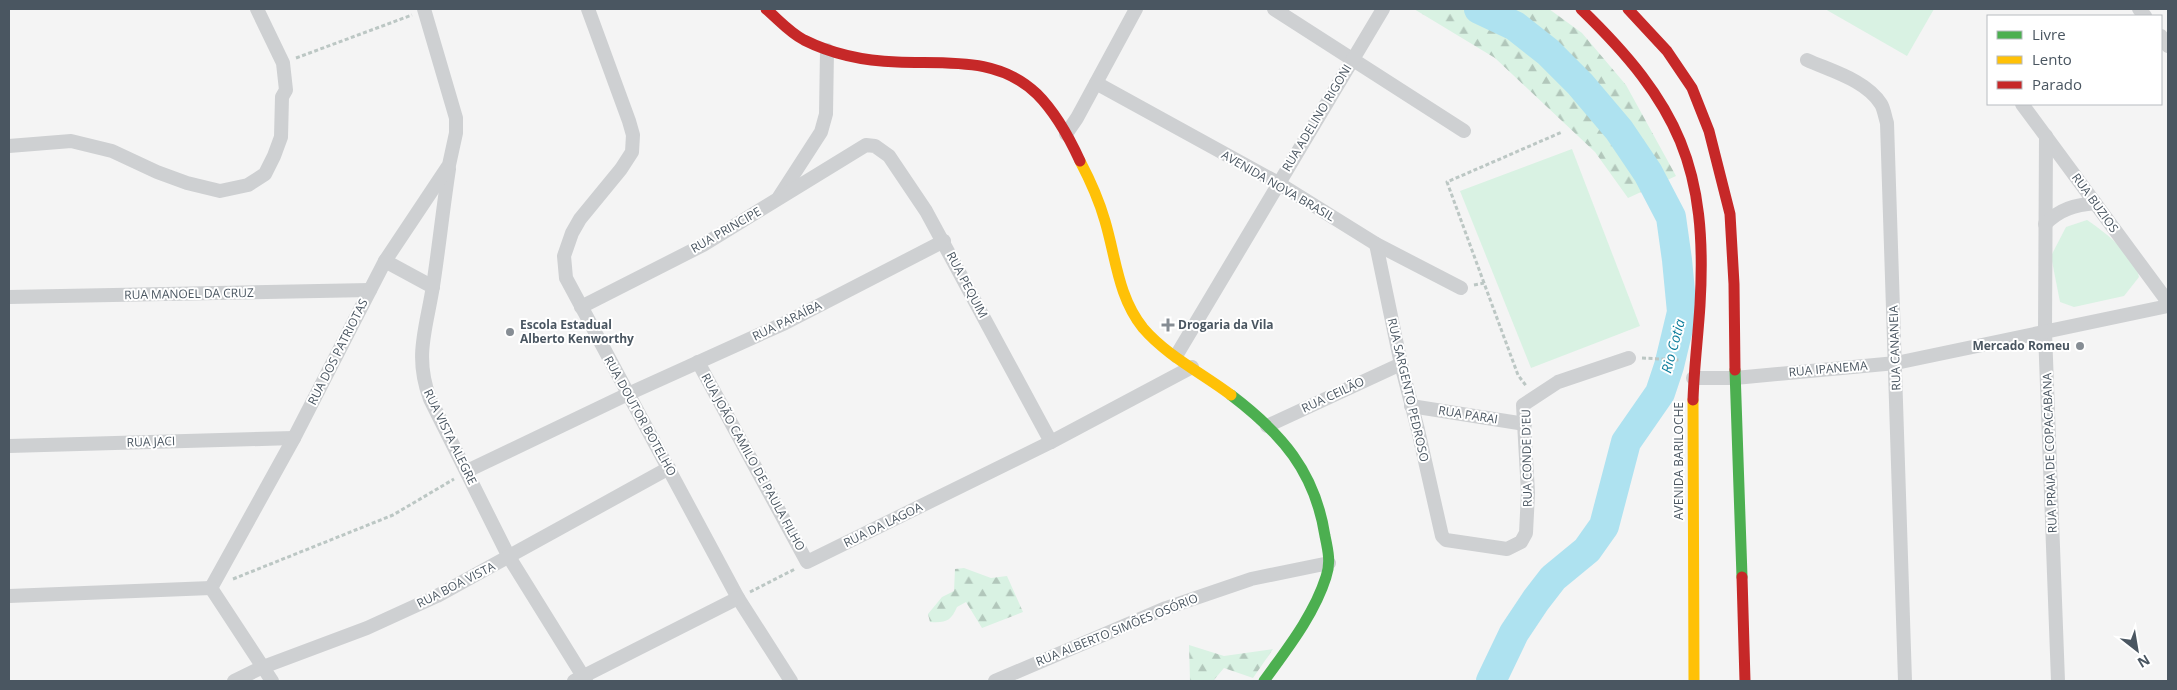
<svg xmlns="http://www.w3.org/2000/svg" width="2177" height="690" font-family="'Open Sans',sans-serif">
  <style>
    .green { fill: #d9f2e3 }
    .forest { fill: url(#forest-firs) }
    .lines { fill: none; stroke-linecap: round; stroke-linejoin: round }
    .river { stroke: #aee2f0; stroke-width: 30 }
    .path { stroke: #bcc7c4; stroke-width: 3; stroke-dasharray: 4 2.5; stroke-linecap: butt }
    .street { stroke: #ced0d2; stroke-width: 14 }
    .fast { stroke: #4caf50; stroke-width: 11 }
    .slow { stroke: #ffc107; stroke-width: 11 }
    .jam { stroke: #c62828; stroke-width: 11 }
    .poi-dot { fill: #868d94; stroke: #fff; stroke-width: 2 }
    .labels { text-anchor: middle; stroke-width: 4; stroke-linejoin: round; paint-order: stroke }
    .street-label { font-size: 12px; fill: #4a5661; stroke: #fff }
    .poi-label { font-size: 12px; font-weight: bold; fill: #4a5661; stroke: #fff; text-anchor: start }
    .water-label { font-size: 14px; font-style: italic; fill: #0c7c9b; stroke: #fff }
  </style>
  <defs>
    <pattern id="forest-firs" width="22" height="20" patternUnits="userSpaceOnUse" patternTransform="scale(1.25)"><rect width="22" height="20" fill="#d9f2e3"/><path d="M5 1l3.5 6h-7zM16 11l3.5 6h-7z" fill="#b2c7bb"/></pattern>
  </defs>
  <rect width="100%" height="100%" fill="#f4f4f4"/>
  <g class="green">
    <path d="M1825 9H1934L1907 56Z"/>
    <path d="M1572 149 1640 326 1531 368 1460 191Z"/>
    <path d="M2087 220C2105 232 2134 255 2139 277L2124 296 2074 307 2060 302 2051 256 2066 227Z"/>
  </g>
  <g class="forest">
    <path d="M1414 9H1549L1582 33 1626 85 1676 176 1628 198 1595 152 1495 58Z"/>
    <path d="M964 568 991 578 1007 576 1023 612 982 628 966 602 957 607C951 621 946 623 930 622L928 614 942 597 954 591 955 569Z"/>
    <path d="M1189 645 1224 656 1273 649 1253 678 1224 668 1213 681H1190Z"/>
  </g>
  <g class="lines">
    <path class="river" d="M1479 9 1515 26 1548 52 1580 84 1619 130 1648 173 1671 217 1677 260 1682 312 1669 366 1660 393 1626 442 1604 526 1587 550 1553 578 1536 600 1514 633 1491 681"/>
    <g class="path">
      <path d="M296 58 412 15"/>
      <path d="M1484 283 1447 182 1562 132"/>
      <path d="M1474 285 1484 283 1518 375 1527 387"/>
      <path d="M1642 358 1680 360"/>
      <path d="M233 579 393 515 454 479"/>
      <path d="M750 592 795 569"/>
    </g>
    <g class="street">
      <path d="M588 9 629 121 633 135 632 152 621 169 580 219 572 233 564 256 566 278 738 598 791 681"/>
      <path d="M1274 9 1464 131"/>
      <path d="M2139 9 2145 16"/>
      <path d="M2161 36 2168 46"/>
      <path d="M1807 60C1831 71 1866 80 1881 104 1884 109 1885 117 1887 123L1905 681"/>
      <path d="M1096 83 1278 183 1376 244 1461 288"/>
      <path d="M2022 104 2168 302"/>
      <path d="M1066 134 1077 118 1136 9"/>
      <path d="M2046 136 2045 332 2058 681"/>
      <path d="M9 146 71 141 112 151 157 172 187 183 220 191 248 185 265 174 274 156 281 137 282 97 286 90 283 63 257 9"/>
      <path d="M449 169C443 208 439 247 433 286 426 330 414 356 430 399L509 557 586 681"/>
      <path d="M779 197 821 132 826 114 827 50"/>
      <path d="M2045 224C2060 209 2075 205 2095 203"/>
      <path d="M1376 244 1401 364 1418 430 1442 536 1446 540 1507 549 1521 542 1526 533 1528 493 1523 405 1558 382 1629 358"/>
      <path d="M385 261 433 287"/>
      <path d="M9 297 370 290"/>
      <path d="M581 307 703 245 866 145 875 146 889 156 926 211 1051 442"/>
      <path d="M1176 356 1383 9"/>
      <path d="M698 362 807 562 1051 442 1192 367"/>
      <path d="M1693 378H1735L1896 363 2168 306"/>
      <path d="M1411 406 1525 424"/>
      <path d="M1267 426 1401 364"/>
      <path d="M9 446 294 438"/>
      <path d="M467 471 628 394 785 323 944 241"/>
      <path d="M211 588 294 438 385 261 449 165 456 133V118L424 9"/>
      <path d="M211 588 272 681"/>
      <path d="M9 596 211 588"/>
      <path d="M234 681 263 667 367 628 437 596 669 468"/>
      <path d="M574 681 738 598"/>
      <path d="M995 681 1166 608 1251 579 1329 563"/>
    </g>
    <g class="fast">
      <path d="M1735 370 1742 577"/>
      <path d="M1231 395C1281 433 1315 471 1325 536 1328 550 1331 563 1326 577 1314 615 1287 649 1264 681"/>
    </g>
    <g class="slow">
      <path d="M1080 161C1090 180 1099 200 1105 221 1116 258 1118 297 1143 328 1167 356 1202 373 1231 395"/>
      <path d="M1693 400 1694 681"/>
    </g>
    <g class="jam">
      <path d="M766 9C779 20 789 32 804 40 832 54 866 61 897 62 946 64 998 56 1037 94 1056 113 1069 137 1080 161"/>
      <path d="M1581 9C1679 104 1708 168 1700 305 1698 337 1694 368 1693 400"/>
      <path d="M1628 9 1667 51 1692 88 1709 131 1730 214 1734 284 1735 370"/>
      <path d="M1742 577 1745 681"/>
    </g>
  </g>
  <g class="poi-dot">
    <path d="M1165.5 317.5h5v5h5v5h-5v5h-5v-5h-5v-5h5z"/>
    <circle cx="510" cy="332" r="5"/>
    <circle cx="2080" cy="346" r="5"/>
  </g>
  <g class="labels">
    <g class="street-label">
      <text transform="translate(1317 118) rotate(-59)" y="4">RUA ADELINO RIGONI</text>
      <text transform="translate(1278 186) rotate(30)" y="4">AVENIDA NOVA BRASIL</text>
      <text transform="translate(2095 203) rotate(54)" y="4">RUA BUZIOS</text>
      <text transform="translate(726 230) rotate(-30)" y="4">RUA PRINCIPE</text>
      <text transform="translate(967 285) rotate(62)" y="4">RUA PEQUIM</text>
      <text transform="translate(189 294) rotate(-1)" y="4">RUA MANOEL DA CRUZ</text>
      <text transform="translate(787 321) rotate(-26)" y="4">RUA PARAÍBA</text>
      <text transform="translate(1895 348) rotate(-92)" y="4">RUA CANANEIA</text>
      <text transform="translate(338 352) rotate(-63)" y="4">RUA DOS PATRIOTAS</text>
      <text transform="translate(1828 369) rotate(-5)" y="4">RUA IPANEMA</text>
      <text transform="translate(1408 390) rotate(77)" y="4">RUA SARGENTO PEDROSO</text>
      <text transform="translate(1333 395) rotate(-25)" y="4">RUA CEILÃO</text>
      <text transform="translate(1468 415) rotate(9)" y="4">RUA PARAI</text>
      <text transform="translate(640 416) rotate(61)" y="4">RUA DOUTOR BOTELHO</text>
      <text transform="translate(450 437) rotate(64)" y="4">RUA VISTA ALEGRE</text>
      <text transform="translate(151 442) rotate(-2)" y="4">RUA JACI</text>
      <text transform="translate(2050 453) rotate(-92)" y="4">RUA PRAIA DE COPACABANA</text>
      <text transform="translate(1527 458) rotate(-91)" y="4">RUA CONDE D'EU</text>
      <text transform="translate(1679 461) rotate(-90)" y="4">AVENIDA BARILOCHE</text>
      <text transform="translate(753 462) rotate(61)" y="4">RUA JOÃO CAMILO DE PAULA FILHO</text>
      <text transform="translate(883 525) rotate(-26)" y="4">RUA DA LAGOA</text>
      <text transform="translate(456 585) rotate(-27)" y="4">RUA BOA VISTA</text>
      <text transform="translate(1117 630) rotate(-22)" y="4">RUA ALBERTO SIMÕES OSÓRIO</text>
    </g>
    <g class="poi-label">
      <text x="520" y="329">Escola Estadual<tspan x="520" dy="14">Alberto Kenworthy</tspan></text>
      <text x="1178" y="329">Drogaria da Vila</text>
      <text x="2070" y="350" text-anchor="end">Mercado Romeu</text>
    </g>
    <g class="water-label">
      <text transform="translate(1673 346) rotate(-75)" y="5">Rio Cotia</text>
    </g>
  </g>
  <rect width="2177" height="690" fill="none" stroke="#4a5661" stroke-width="20"/>
  <rect x="1987" y="15" width="175" height="90" fill="#ffffff" stroke="#b7bbc0"/>
  <rect x="1997" y="31" width="25" height="8" fill="#4caf50" stroke="#b7bbc0"/>
  <text x="2032" y="40" font-size="15" fill="#4a5661">Livre</text>
  <rect x="1997" y="56" width="25" height="8" fill="#ffc107" stroke="#b7bbc0"/>
  <text x="2032" y="65" font-size="15" fill="#4a5661">Lento</text>
  <rect x="1997" y="81" width="25" height="8" fill="#c62828" stroke="#b7bbc0"/>
  <text x="2032" y="90" font-size="15" fill="#4a5661">Parado</text>
  <g transform="translate(2137 650) rotate(149)" stroke="#ffffff" stroke-width="4" paint-order="stroke">
  <path d="M0-4L9 19L0 12L-9 19Z" fill="#4a5661"/>
  <text y="-8" font-size="14" font-weight="bold" text-anchor="middle" fill="#4a5661">N</text>
  </g>
</svg>
